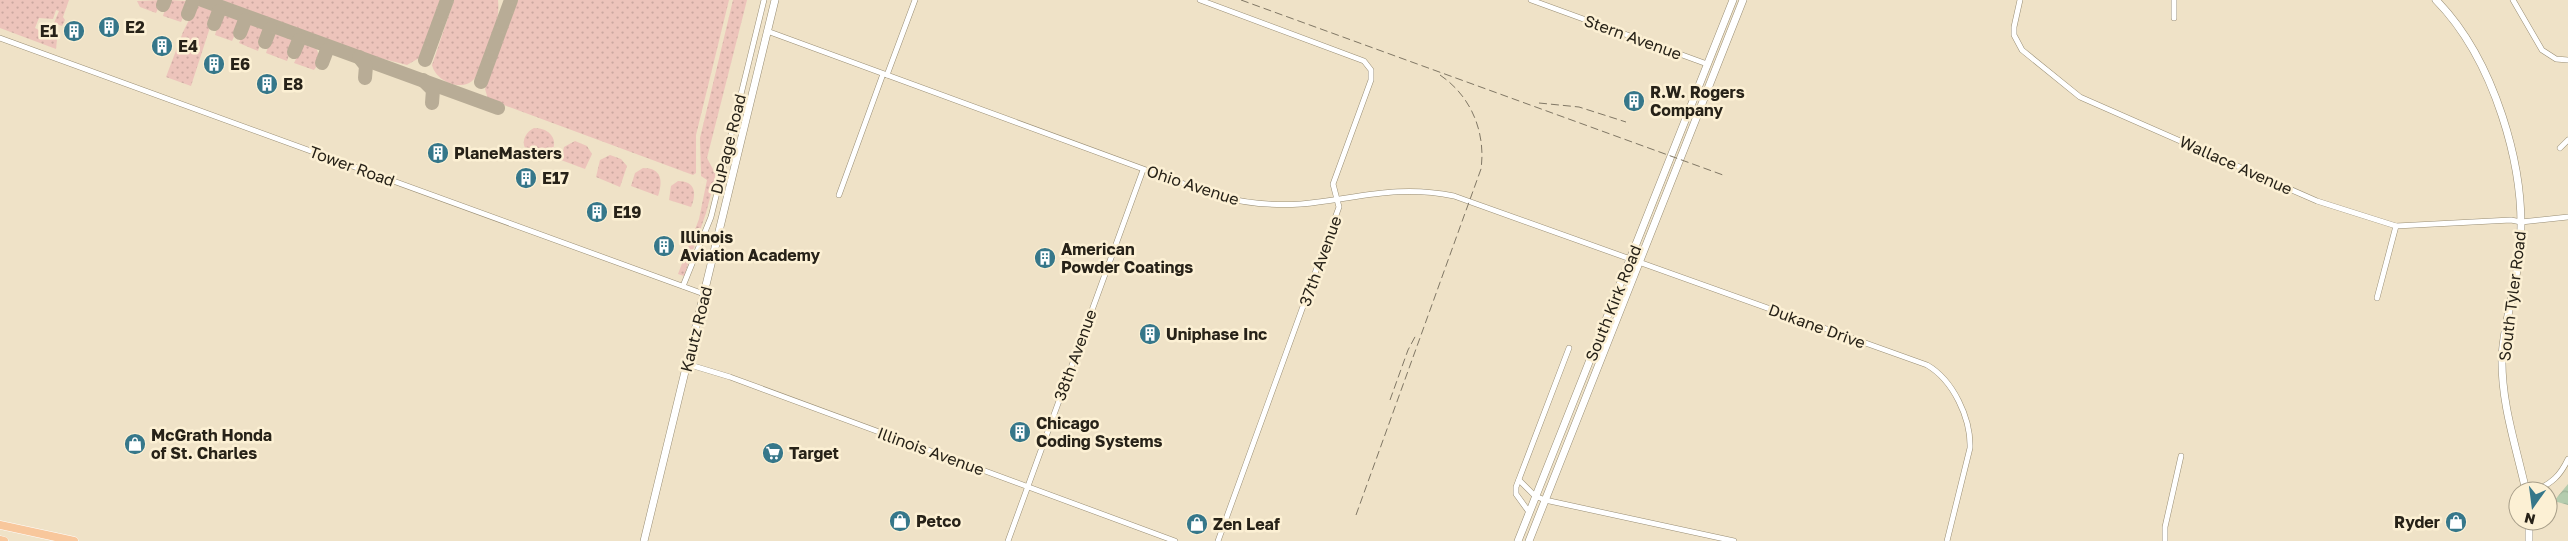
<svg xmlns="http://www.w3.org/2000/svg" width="2568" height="541" font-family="'Golos Text',sans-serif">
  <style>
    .grass { fill: url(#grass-dots) }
    .water { fill: url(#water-waves) }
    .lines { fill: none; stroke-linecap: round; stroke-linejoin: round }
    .taxiway { stroke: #b8ac96; stroke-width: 14 }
    .street-casing { stroke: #988d74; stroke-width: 6 }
    .secondary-casing { stroke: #988d74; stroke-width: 8 }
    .primary-casing { stroke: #fff; stroke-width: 9 }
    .street { stroke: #fff; stroke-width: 5 }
    .secondary { stroke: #fff; stroke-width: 7 }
    .primary { stroke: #f8c79c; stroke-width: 8 }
    .rail { stroke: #807765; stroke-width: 1; stroke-dasharray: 8 4; stroke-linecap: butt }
    .labels { text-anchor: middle; stroke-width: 5; stroke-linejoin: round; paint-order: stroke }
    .poi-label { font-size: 16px; font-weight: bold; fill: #272218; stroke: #fcf0d4; text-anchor: start }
    .street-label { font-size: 16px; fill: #272218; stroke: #fcf0d4 }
  </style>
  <defs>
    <pattern id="grass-dots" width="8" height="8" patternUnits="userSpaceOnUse" patternTransform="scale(1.25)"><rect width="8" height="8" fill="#edc4bb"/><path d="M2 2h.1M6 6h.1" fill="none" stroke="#cba8a0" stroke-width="1.8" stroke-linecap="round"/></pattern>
    <pattern id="water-waves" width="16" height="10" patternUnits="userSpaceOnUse" patternTransform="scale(1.25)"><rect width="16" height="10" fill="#b4ccae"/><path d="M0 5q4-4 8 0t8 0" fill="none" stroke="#9baf95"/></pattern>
  </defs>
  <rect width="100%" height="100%" fill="#efe2c7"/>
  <g class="grass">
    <path d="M0 0H69L63 17 65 20 62 26 54 23 59 11 56 10 53 19 39 18 35 28 50 36 52 29 58 30 56 49 0 28Z"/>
    <path d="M162 0 156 13 140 7 137 1Z"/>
    <path d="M168 0 188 1V6L181 22 163 16Z"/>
    <path d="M221 0H440L419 58 407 65 376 57Z"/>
    <path d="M454 0H498C501 26 485 55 475 78 463 93 436 82 432 65Z"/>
    <path d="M518 0H729L696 135V173L693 175 488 99 485 89Z"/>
    <path d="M733 0H747L707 158 716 175 706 213 684 276 678 274 699 219 707 180 701 176 700 138Z"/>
    <path d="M197 4 213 10 214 15 191 86 166 77 183 32Z"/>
    <path d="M224 14 239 19 240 24 232 41 215 35 220 17Z"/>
    <path d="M249 23 265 30 258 51 239 43 246 26Z"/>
    <path d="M275 32 294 41 287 61 266 53 272 35Z"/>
    <path d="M304 43 316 48C320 55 320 63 314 70L294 63Z"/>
    <path d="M534 128C550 128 560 140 550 155L525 148C521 140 527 131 534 128Z"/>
    <path d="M575 141 587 146 592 154 585 169 561 160 564 147Z"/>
    <path d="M610 155 621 159 627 166 620 187 596 177 600 160Z"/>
    <path d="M643 168C662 168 663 181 658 196L631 186 635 173Z"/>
    <path d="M678 181C695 181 697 193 691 207L669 200 671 186Z"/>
  </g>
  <path class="water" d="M2568 484V505L2554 501Z"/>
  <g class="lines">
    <g class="taxiway">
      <path d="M202 0 498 108"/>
      <path d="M163 5 165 0"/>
      <path d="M188 14 193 1"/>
      <path d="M214 24 219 11"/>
      <path d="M240 33 245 20"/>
      <path d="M265 42 270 29"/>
      <path d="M294 52 299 40"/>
      <path d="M359 57 366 66 365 78"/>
      <path d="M425 60 447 0"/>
      <path d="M322 63 327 50"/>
      <path d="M423 80 433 90 432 103"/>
      <path d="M481 82 511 0"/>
    </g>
    <g class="street-casing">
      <g id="street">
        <path d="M1200 0 1364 61 1371 70V80L1333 184 1339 207 1218 541"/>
        <path d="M1531 0 1707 64"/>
        <path d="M2020 0 2014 27V35L2022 50 2080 97 2317 201 2396 226 2511 220 2521 222 2568 217"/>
        <path d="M2513 0 2542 50 2556 59 2568 60"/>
        <path d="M2174 18V0"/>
        <path d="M767 31 1217 196C1245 203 1273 206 1301 204 1356 199 1396 184 1454 196L1927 365C1953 380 1971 418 1970 448L1947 541"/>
        <path d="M0 38 704 294"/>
        <path d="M887 75 915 0"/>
        <path d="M2560 148 2568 140"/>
        <path d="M839 195 883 74"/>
        <path d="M683 286 711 217 764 0"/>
        <path d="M2377 298 2396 226"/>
        <path d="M687 364 730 377 1175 541"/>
        <path d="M1519 480 1535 496 1545 500 1734 541"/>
        <path d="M2535 491C2552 483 2560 476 2568 459"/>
        <path d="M1529 512 1516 494V487L1569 348"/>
        <path d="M1008 541 1143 170"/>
        <path d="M2165 541V527L2181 456"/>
      </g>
    </g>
    <g class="secondary-casing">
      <g id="secondary">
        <path d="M2436 0C2493 58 2527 167 2520 248 2517 285 2504 320 2502 357 2501 403 2516 446 2526 491"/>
        <path d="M644 541 775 0"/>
        <path d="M1518 541 1733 0"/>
        <path d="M1529 541 1743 0"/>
        <path d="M2529 541V521"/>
      </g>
    </g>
    <g class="primary-casing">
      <g id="primary">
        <path d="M0 525 74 541"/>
        <path d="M0 540 4 541"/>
      </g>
    </g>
    <use href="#street" class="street"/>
    <use href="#secondary" class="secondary"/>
    <use href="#primary" class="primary"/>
    <g class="rail">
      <path d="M1241 0 1723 175"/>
      <path d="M1539 103 1579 107 1626 122"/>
      <path d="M1390 400 1408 350 1416 335"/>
      <path d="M1356 515 1481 169C1486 132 1471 96 1440 75"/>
    </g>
  </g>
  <defs>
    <g id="building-disc" transform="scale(1.125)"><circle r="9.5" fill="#36778a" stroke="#fcf0d4"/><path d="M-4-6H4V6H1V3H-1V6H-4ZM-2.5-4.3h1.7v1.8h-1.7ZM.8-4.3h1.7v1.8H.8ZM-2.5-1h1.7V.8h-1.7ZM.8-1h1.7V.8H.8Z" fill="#fff"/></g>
    <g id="shop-disc" transform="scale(1.125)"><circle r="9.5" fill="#36778a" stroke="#fcf0d4"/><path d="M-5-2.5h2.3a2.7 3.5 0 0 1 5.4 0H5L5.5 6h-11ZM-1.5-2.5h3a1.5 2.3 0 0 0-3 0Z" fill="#fff"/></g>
    <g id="supermarket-disc" transform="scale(1.125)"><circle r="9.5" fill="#36778a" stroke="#fcf0d4"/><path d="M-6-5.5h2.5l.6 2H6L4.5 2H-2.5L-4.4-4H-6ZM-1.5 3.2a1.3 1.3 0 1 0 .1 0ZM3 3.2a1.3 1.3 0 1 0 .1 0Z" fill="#fff"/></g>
  </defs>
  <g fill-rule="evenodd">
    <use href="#building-disc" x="109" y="27"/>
    <use href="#building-disc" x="74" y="31"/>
    <use href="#building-disc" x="162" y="46"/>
    <use href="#building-disc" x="214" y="64"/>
    <use href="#building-disc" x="267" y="84"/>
    <use href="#building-disc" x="1634" y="101"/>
    <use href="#building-disc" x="438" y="153"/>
    <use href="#building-disc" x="526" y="178"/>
    <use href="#building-disc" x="597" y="212"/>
    <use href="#building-disc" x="664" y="246"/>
    <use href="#building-disc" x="1045" y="258"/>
    <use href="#building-disc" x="1150" y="334"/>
    <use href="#building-disc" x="1020" y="432"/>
    <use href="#shop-disc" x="135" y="444"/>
    <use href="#supermarket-disc" x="773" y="453"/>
    <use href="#shop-disc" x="900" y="521"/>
    <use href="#shop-disc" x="2456" y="522"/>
    <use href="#shop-disc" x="1197" y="524"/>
  </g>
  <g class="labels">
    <g class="poi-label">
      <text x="125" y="33">E2</text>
      <text x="58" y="37" text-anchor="end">E1</text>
      <text x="178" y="52">E4</text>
      <text x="230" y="70">E6</text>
      <text x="283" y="90">E8</text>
      <text x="1650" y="98">R.W. Rogers<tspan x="1650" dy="18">Company</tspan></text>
      <text x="454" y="159">PlaneMasters</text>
      <text x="542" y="184">E17</text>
      <text x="613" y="218">E19</text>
      <text x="680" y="243">Illinois<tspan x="680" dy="18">Aviation Academy</tspan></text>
      <text x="1061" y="255">American<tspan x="1061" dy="18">Powder Coatings</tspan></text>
      <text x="1166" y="340">Uniphase Inc</text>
      <text x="1036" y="429">Chicago<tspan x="1036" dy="18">Coding Systems</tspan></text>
      <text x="151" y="441">McGrath Honda<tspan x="151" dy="18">of St. Charles</tspan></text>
      <text x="789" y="459">Target</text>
      <text x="916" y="527">Petco</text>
      <text x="2440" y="528" text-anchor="end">Ryder</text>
      <text x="1213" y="530">Zen Leaf</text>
    </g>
    <g class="street-label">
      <text transform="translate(1633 37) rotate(20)" y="6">Stern Avenue</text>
      <text transform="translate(728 144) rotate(-76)" y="6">DuPage Road</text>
      <text transform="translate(2236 165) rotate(24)" y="6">Wallace Avenue</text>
      <text transform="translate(352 166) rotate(20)" y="6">Tower Road</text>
      <text transform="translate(1193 185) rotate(18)" y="6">Ohio Avenue</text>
      <text transform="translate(1320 261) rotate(-70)" y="6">37th Avenue</text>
      <text transform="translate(2512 296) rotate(-83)" y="6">South Tyler Road</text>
      <text transform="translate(1613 303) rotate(-68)" y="6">South Kirk Road</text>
      <text transform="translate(1817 326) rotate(20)" y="6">Dukane Drive</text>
      <text transform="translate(696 329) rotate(-76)" y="6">Kautz Road</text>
      <text transform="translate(1075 355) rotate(-70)" y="6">38th Avenue</text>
      <text transform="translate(931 451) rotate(20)" y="6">Illinois Avenue</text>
    </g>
  </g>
  <g transform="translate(2533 506) rotate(194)"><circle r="24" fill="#fcf0d4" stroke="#a79e89"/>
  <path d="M0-4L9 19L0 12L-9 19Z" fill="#36778a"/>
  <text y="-8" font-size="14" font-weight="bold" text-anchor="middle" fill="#272218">N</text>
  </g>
</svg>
